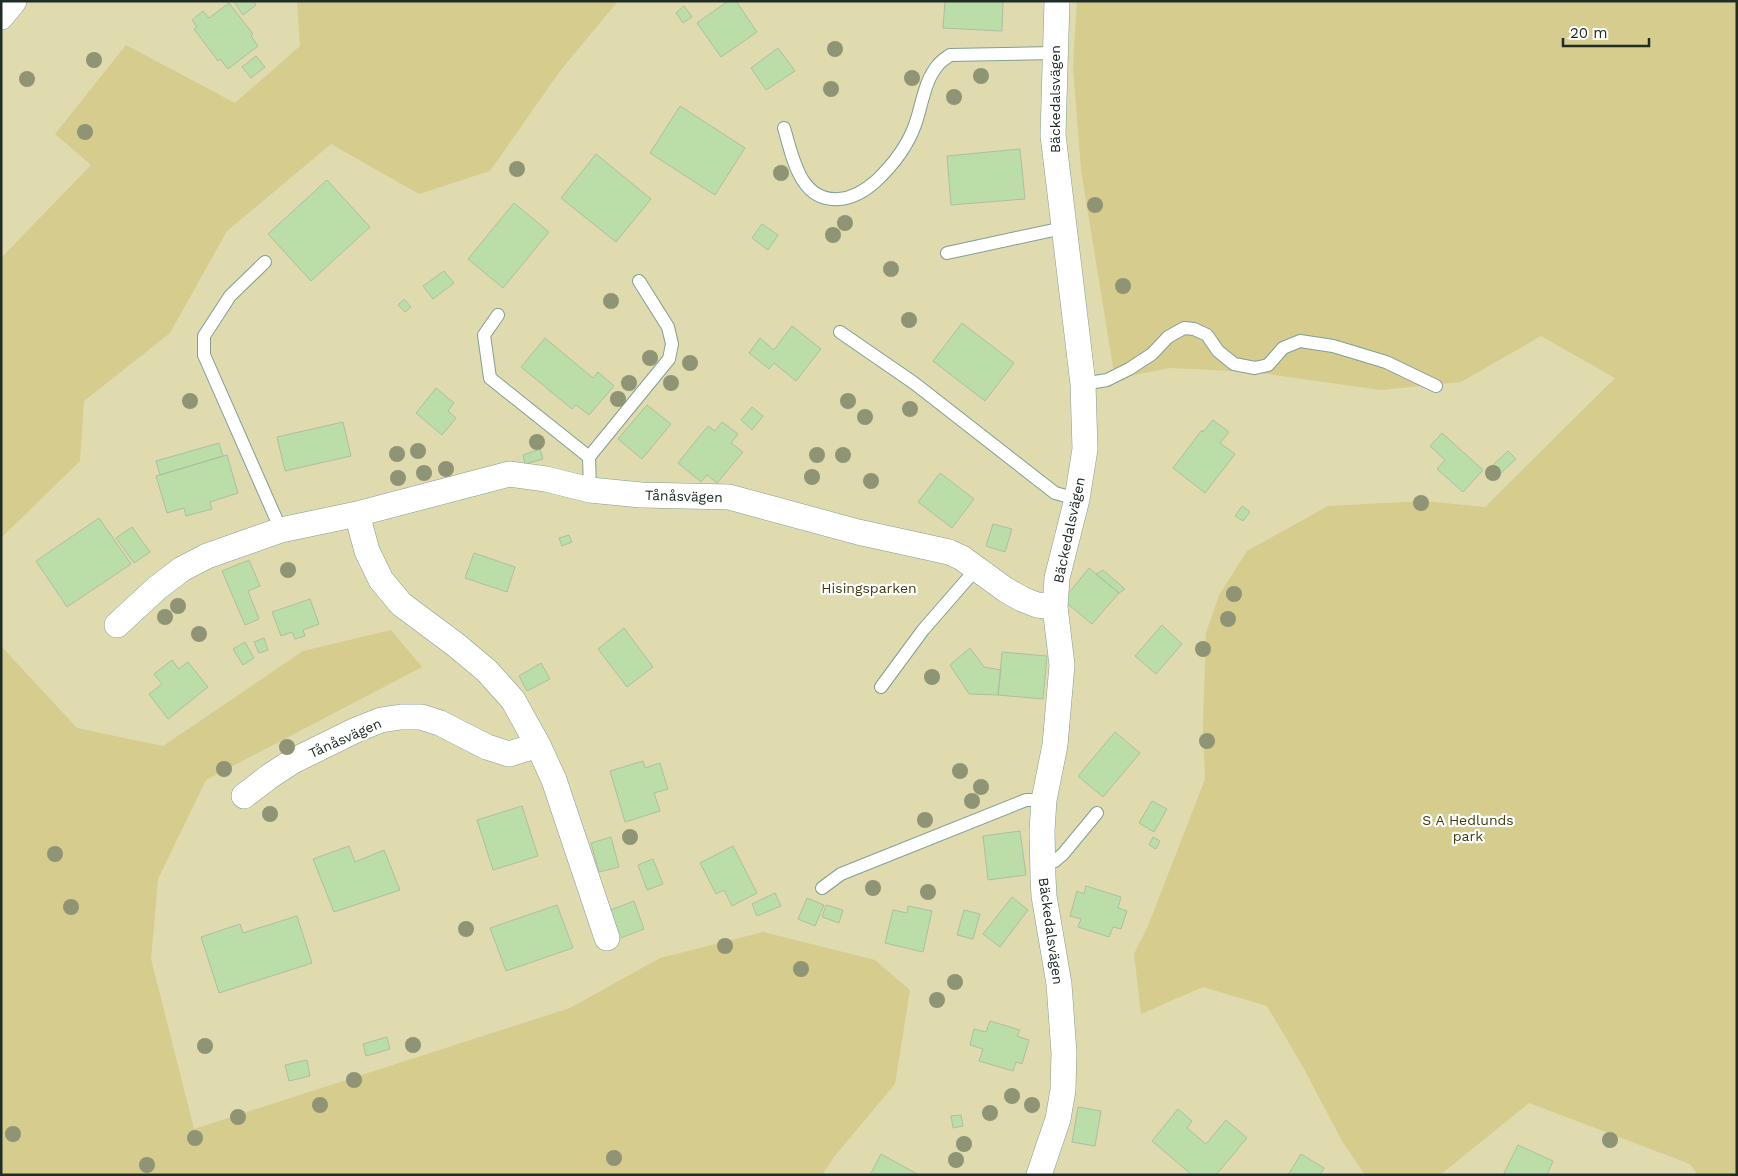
<svg xmlns="http://www.w3.org/2000/svg" width="1738" height="1176" font-family="'Work Sans',sans-serif">
<rect width="100%" height="100%" fill="#eafef5"/>
<!-- green -->
<path fill="#e0daaf" d="M 1,1 L 1737,1 L 1737,1175 L 1,1175 Z"/>
<!-- forest -->
<path fill="#d5cc8e" d="M 297,1 L 618,1 L 560,71 L 490,171 L 419,194 L 331,144 L 227,231 L 170,333 L 84,401 L 80,461 L 1,538 L 1,258 L 91,165 L 55,134 L 126,45 L 235,103 L 300,46 Z
M 1077,1 L 1737,1 L 1737,1175 L 1698,1175 L 1690,1164 L 1529,1103 L 1440,1175 L 1365,1175 L 1342,1141 L 1303,1067 L 1267,1006 L 1203,987 L 1141,1014 L 1134,954 L 1148,926 L 1205,779 L 1203,727 L 1206,633 L 1219,595 L 1247,551 L 1328,506 L 1424,501 L 1485,507 L 1615,378 L 1541,336 L 1461,382 L 1381,390 L 1253,372 L 1170,368 L 1115,379 L 1081,170 L 1073,66 Z
M 391,630 L 422,667 L 206,780 L 158,879 L 151,959 L 194,1129 L 570,1008 L 660,958 L 763,932 L 875,960 L 910,990 L 895,1084 L 834,1157 L 822,1175 L 1,1175 L 1,646 L 77,728 L 163,746 L 303,651 Z"/>
<!-- building -->
<path fill="#bbdda7" stroke="#aebea4" d="M 235,1 L 253,1 L 256,5 L 243,15 L 234,2 Z
M 728,1 L 736,1 L 757,32 L 721,57 L 697,23 Z
M 945,1 L 1003,1 L 1002,31 L 943,28 Z
M 229,3 L 253,34 L 251,36 L 258,46 L 228,69 L 220,59 L 218,61 L 194,29 L 197,27 L 192,20 L 203,11 L 209,18 Z
M 684,6 L 692,17 L 683,23 L 676,13 Z
M 778,48 L 795,71 L 766,90 L 751,68 Z
M 256,56 L 265,67 L 251,78 L 242,67 Z
M 680,106 L 745,148 L 715,195 L 650,153 Z
M 1020,149 L 1025,199 L 951,205 L 947,156 Z
M 596,154 L 651,199 L 616,242 L 561,198 Z
M 327,180 L 370,227 L 311,281 L 268,234 Z
M 514,203 L 549,232 L 503,288 L 468,259 Z
M 762,224 L 778,235 L 768,250 L 752,238 Z
M 444,271 L 454,283 L 433,299 L 423,286 Z
M 404,299 L 411,307 L 405,312 L 398,305 Z
M 962,323 L 1014,363 L 985,401 L 933,361 Z
M 792,326 L 821,349 L 796,381 L 774,363 L 769,369 L 749,353 L 760,338 L 774,350 Z
M 545,338 L 593,378 L 598,372 L 614,386 L 589,415 L 576,405 L 572,409 L 521,367 Z
M 436,388 L 454,403 L 448,411 L 456,418 L 442,435 L 416,413 Z
M 647,405 L 671,424 L 642,459 L 618,439 Z
M 752,407 L 763,416 L 752,430 L 741,420 Z
M 1213,420 L 1229,432 L 1220,443 L 1235,454 L 1205,493 L 1173,468 L 1202,430 L 1203,432 Z
M 343,422 L 351,456 L 285,471 L 277,437 Z
M 722,422 L 738,434 L 731,443 L 743,452 L 717,483 L 707,475 L 701,482 L 678,463 L 708,426 L 715,431 Z
M 1442,433 L 1483,470 L 1463,492 L 1437,469 L 1445,460 L 1430,446 Z
M 219,443 L 223,456 L 160,475 L 156,461 Z
M 540,449 L 543,459 L 525,464 L 523,455 Z
M 1508,451 L 1516,459 L 1501,473 L 1493,465 Z
M 227,455 L 238,493 L 210,502 L 212,509 L 186,516 L 184,508 L 167,513 L 156,476 Z
M 940,473 L 974,499 L 952,528 L 918,502 Z
M 1242,506 L 1250,512 L 1243,521 L 1235,516 Z
M 99,518 L 131,564 L 67,607 L 36,561 Z
M 993,524 L 1012,529 L 1005,552 L 986,546 Z
M 132,527 L 150,552 L 134,563 L 116,538 Z
M 569,535 L 572,542 L 562,546 L 559,538 Z
M 474,553 L 515,567 L 507,592 L 465,578 Z
M 249,560 L 260,586 L 248,591 L 259,619 L 245,625 L 222,571 Z
M 1089,568 L 1119,593 L 1092,624 L 1063,600 Z
M 1103,570 L 1125,589 L 1119,593 L 1096,574 Z
M 310,599 L 319,624 L 303,630 L 305,636 L 295,639 L 292,632 L 281,636 L 272,612 Z
M 1162,625 L 1182,644 L 1156,674 L 1135,656 Z
M 624,628 L 653,667 L 627,687 L 598,649 Z
M 264,638 L 268,650 L 259,653 L 254,642 Z
M 245,642 L 254,658 L 243,665 L 233,649 Z
M 970,648 L 984,667 L 1001,670 L 998,695 L 969,694 L 950,665 Z
M 1002,652 L 1047,656 L 1043,699 L 998,695 Z
M 172,660 L 179,669 L 188,662 L 208,687 L 168,719 L 149,694 L 162,684 L 154,674 Z
M 541,663 L 550,679 L 527,691 L 519,676 Z
M 1115,732 L 1140,753 L 1103,797 L 1078,776 Z
M 643,761 L 645,768 L 660,763 L 668,789 L 654,793 L 660,811 L 625,822 L 610,771 Z
M 1152,801 L 1167,809 L 1154,832 L 1139,823 Z
M 522,806 L 538,856 L 493,870 L 477,820 Z
M 1020,831 L 1026,875 L 988,880 L 983,836 Z
M 611,837 L 619,867 L 599,872 L 591,843 Z
M 1153,837 L 1160,841 L 1156,849 L 1149,845 Z
M 349,846 L 355,862 L 384,850 L 400,890 L 334,912 L 313,859 Z
M 733,846 L 757,893 L 732,906 L 724,890 L 716,894 L 700,863 Z
M 653,859 L 663,884 L 647,890 L 638,865 Z
M 1086,886 L 1121,897 L 1118,908 L 1127,911 L 1121,929 L 1113,927 L 1109,937 L 1078,927 L 1081,919 L 1070,916 L 1077,891 L 1084,894 Z
M 775,893 L 781,906 L 757,916 L 752,904 Z
M 1012,897 L 1028,910 L 1000,947 L 983,934 Z
M 807,898 L 824,905 L 815,926 L 798,919 Z
M 634,901 L 644,929 L 618,939 L 608,911 Z
M 557,905 L 573,948 L 506,971 L 490,928 Z
M 826,905 L 843,910 L 839,923 L 822,917 Z
M 908,906 L 932,911 L 923,952 L 885,943 L 893,910 L 907,913 Z
M 964,910 L 980,914 L 973,939 L 957,935 Z
M 297,916 L 312,963 L 219,993 L 201,937 L 240,924 L 243,933 Z
M 990,1021 L 1020,1030 L 1017,1036 L 1029,1040 L 1022,1064 L 1016,1062 L 1013,1071 L 979,1061 L 983,1049 L 970,1045 L 974,1029 L 986,1032 Z
M 387,1037 L 390,1049 L 366,1056 L 363,1044 Z
M 307,1060 L 310,1076 L 289,1081 L 285,1065 Z
M 1078,1107 L 1101,1111 L 1095,1146 L 1072,1142 Z
M 1178,1109 L 1192,1121 L 1187,1128 L 1206,1144 L 1226,1120 L 1247,1138 L 1216,1175 L 1192,1175 L 1152,1141 Z
M 961,1115 L 963,1126 L 953,1128 L 951,1116 Z
M 1518,1145 L 1553,1161 L 1547,1175 L 1503,1175 Z
M 881,1154 L 919,1175 L 870,1175 Z
M 1301,1154 L 1324,1168 L 1320,1175 L 1288,1175 Z"/>
<g fill="none" stroke-linecap="round" stroke-linejoin="round">
<defs>
<path id="lane" d="M 784,128 C 793,158 800,202 839,199 C 854,198 866,190 876,181 C 893,165 907,147 915,125 C 922,106 924,81 938,65 C 941,61 946,58 950,55 L 1054,53
M 947,253 L 1063,228
M 265,262 L 230,296 L 204,336 L 204,355 L 281,530
M 498,315 L 484,335 L 490,378 L 589,457
M 840,332 L 914,383 L 1055,493 L 1077,499
M 1083,384 L 1107,380 L 1129,369 L 1152,354 L 1168,337 L 1184,328 L 1194,329 L 1207,335 L 1218,351 L 1234,364 L 1255,368 L 1268,365 L 1283,348 L 1300,341 L 1333,346 L 1386,362 L 1436,386
M 590,490 L 589,457 L 669,359 L 672,344 L 668,327 L 639,281
M 881,687 L 923,630 L 977,568
M 1042,862 L 1055,861 L 1063,854 L 1097,813
M 822,888 L 841,874 L 1026,800 L 1044,800"/>
<path id="street" d="M 1,17 L 14,1
M 357,514 L 367,551 L 381,580 L 401,604 L 456,645 L 487,671 L 513,700 L 538,745 L 554,780 L 607,938
M 117,625 L 157,588 L 182,569 L 207,556 L 281,530 L 357,514 L 509,474 L 546,479 L 590,490 L 641,495 L 729,497 L 858,532 L 949,552 L 962,558 L 1006,590 L 1022,599 L 1037,605 L 1055,607
M 244,796 L 270,776 L 293,761 L 356,730 L 381,720 L 401,717 L 421,717 L 440,723 L 487,747 L 509,754 L 538,745
M 1039,1175 L 1058,1119 L 1063,1090 L 1064,1053 L 1059,984 L 1044,896 L 1043,877 L 1042,831 L 1044,800 L 1055,745 L 1062,665 L 1055,607 L 1057,578 L 1077,499 L 1085,449 L 1083,384 L 1053,135 L 1057,1"/>
</defs>
<!-- lane casing -->
<use href="#lane" stroke="#81a092" stroke-width="14"/>
<!-- street casing -->
<use href="#street" stroke="#81a092" stroke-width="26"/>
<!-- lane -->
<use href="#lane" stroke="#fff" stroke-width="12"/>
<!-- street -->
<use href="#street" stroke="#fff" stroke-width="25"/>
</g>
<!-- trees -->
<g fill="#8e9474">
<circle cx="835" cy="49" r="8"/>
<circle cx="94" cy="60" r="8"/>
<circle cx="981" cy="76" r="8"/>
<circle cx="912" cy="78" r="8"/>
<circle cx="27" cy="79" r="8"/>
<circle cx="831" cy="89" r="8"/>
<circle cx="954" cy="97" r="8"/>
<circle cx="85" cy="132" r="8"/>
<circle cx="517" cy="169" r="8"/>
<circle cx="781" cy="173" r="8"/>
<circle cx="1095" cy="205" r="8"/>
<circle cx="845" cy="223" r="8"/>
<circle cx="833" cy="235" r="8"/>
<circle cx="891" cy="269" r="8"/>
<circle cx="1123" cy="286" r="8"/>
<circle cx="611" cy="301" r="8"/>
<circle cx="909" cy="320" r="8"/>
<circle cx="650" cy="358" r="8"/>
<circle cx="690" cy="363" r="8"/>
<circle cx="629" cy="383" r="8"/>
<circle cx="671" cy="383" r="8"/>
<circle cx="618" cy="399" r="8"/>
<circle cx="190" cy="401" r="8"/>
<circle cx="848" cy="401" r="8"/>
<circle cx="910" cy="409" r="8"/>
<circle cx="865" cy="417" r="8"/>
<circle cx="537" cy="442" r="8"/>
<circle cx="418" cy="451" r="8"/>
<circle cx="397" cy="454" r="8"/>
<circle cx="817" cy="455" r="8"/>
<circle cx="843" cy="455" r="8"/>
<circle cx="446" cy="469" r="8"/>
<circle cx="424" cy="473" r="8"/>
<circle cx="1493" cy="473" r="8"/>
<circle cx="812" cy="477" r="8"/>
<circle cx="398" cy="478" r="8"/>
<circle cx="871" cy="481" r="8"/>
<circle cx="1421" cy="503" r="8"/>
<circle cx="288" cy="570" r="8"/>
<circle cx="1234" cy="594" r="8"/>
<circle cx="178" cy="606" r="8"/>
<circle cx="165" cy="617" r="8"/>
<circle cx="1228" cy="619" r="8"/>
<circle cx="199" cy="634" r="8"/>
<circle cx="1203" cy="649" r="8"/>
<circle cx="932" cy="677" r="8"/>
<circle cx="1207" cy="741" r="8"/>
<circle cx="287" cy="747" r="8"/>
<circle cx="224" cy="769" r="8"/>
<circle cx="960" cy="771" r="8"/>
<circle cx="981" cy="787" r="8"/>
<circle cx="972" cy="801" r="8"/>
<circle cx="270" cy="814" r="8"/>
<circle cx="925" cy="820" r="8"/>
<circle cx="630" cy="837" r="8"/>
<circle cx="55" cy="854" r="8"/>
<circle cx="873" cy="888" r="8"/>
<circle cx="928" cy="892" r="8"/>
<circle cx="71" cy="907" r="8"/>
<circle cx="466" cy="929" r="8"/>
<circle cx="725" cy="946" r="8"/>
<circle cx="801" cy="969" r="8"/>
<circle cx="955" cy="982" r="8"/>
<circle cx="937" cy="1000" r="8"/>
<circle cx="413" cy="1045" r="8"/>
<circle cx="205" cy="1046" r="8"/>
<circle cx="354" cy="1080" r="8"/>
<circle cx="1012" cy="1096" r="8"/>
<circle cx="320" cy="1105" r="8"/>
<circle cx="1032" cy="1105" r="8"/>
<circle cx="990" cy="1113" r="8"/>
<circle cx="238" cy="1117" r="8"/>
<circle cx="13" cy="1134" r="8"/>
<circle cx="195" cy="1138" r="8"/>
<circle cx="1610" cy="1140" r="8"/>
<circle cx="964" cy="1144" r="8"/>
<circle cx="614" cy="1158" r="8"/>
<circle cx="956" cy="1160" r="8"/>
<circle cx="147" cy="1165" r="8"/>
</g>
<g text-anchor="middle" stroke-width="4.5" stroke-linejoin="round" paint-order="stroke">
<!-- street labels -->
<g font-size="14" fill="#202d27" stroke="#fff">
<text transform="translate(1055 99) rotate(-90)" y="5">Bäckedalsvägen</text>
<text transform="translate(684 496) rotate(2)" y="5">Tånåsvägen</text>
<text transform="translate(1069 530) rotate(-78)" y="5">Bäckedalsvägen</text>
<text transform="translate(345 738) rotate(-24)" y="5">Tånåsvägen</text>
<text transform="translate(1051 931) rotate(82)" y="5">Bäckedalsvägen</text>
</g>
<!-- park labels -->
<g font-size="14" fill="#433d0b" stroke="#fff">
<text x="869" y="593">Hisingsparken</text>
<text x="1468" y="825">S A Hedlunds<tspan x="1468" dy="16">park</tspan></text>
</g>
</g>
<!-- border -->
<rect width="1738" height="1176" fill="none" stroke="#202d27" stroke-width="5"/>
<!-- scale -->
<path d="M1563 38v8h86v-8" fill="none" stroke="#202d27" stroke-width="2.5"/>
<text x="1570" y="38" font-size="15" fill="#202d27" stroke="#ffffff" stroke-width="4" paint-order="stroke">20 m</text>
</svg>
